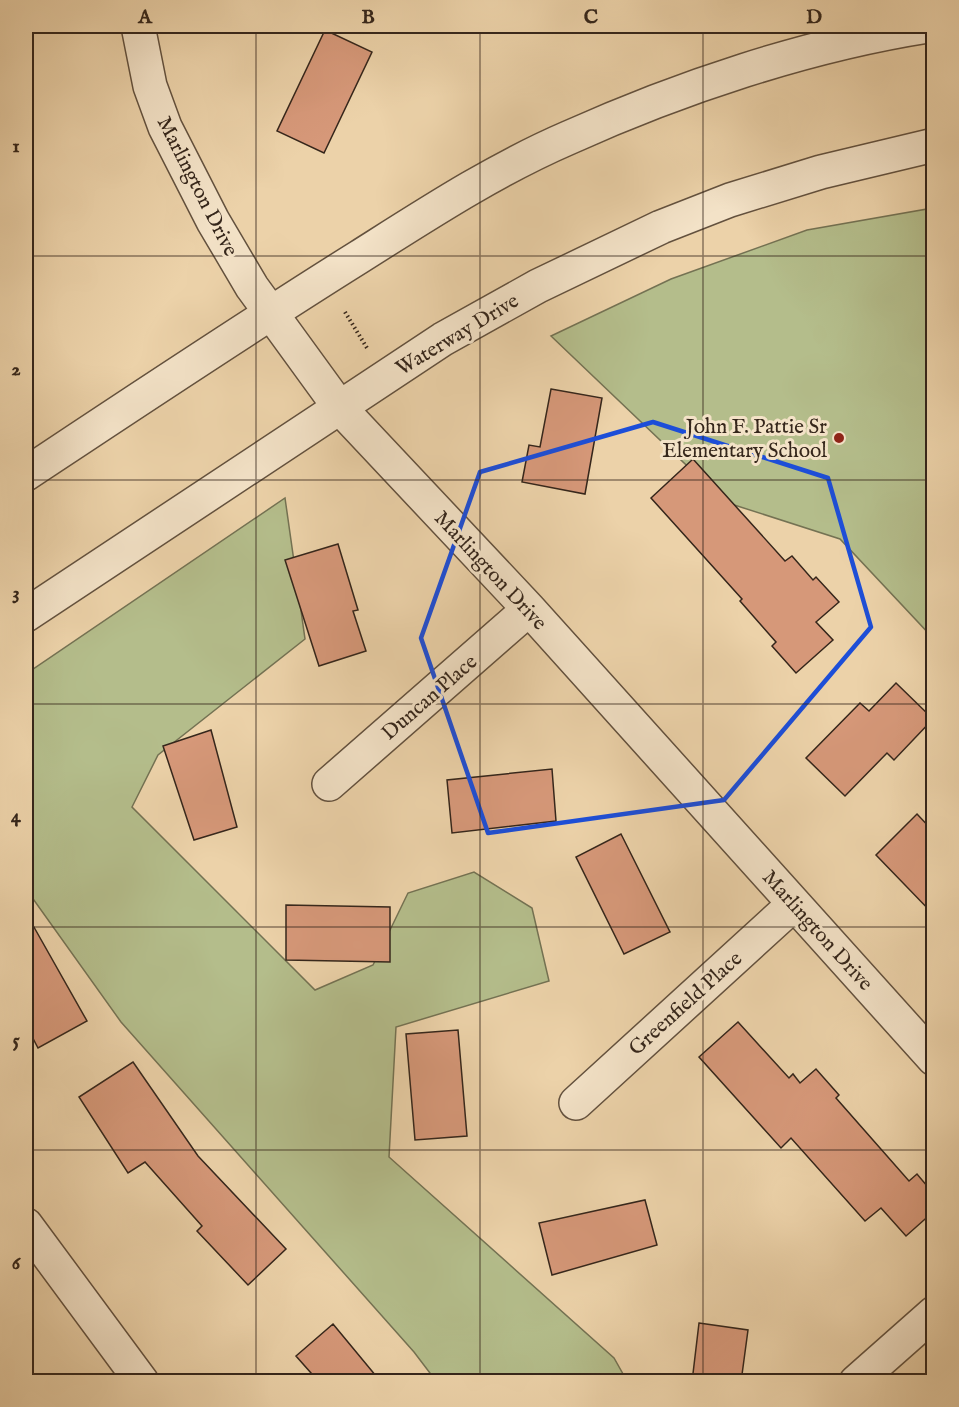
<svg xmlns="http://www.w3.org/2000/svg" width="959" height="1407" font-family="'IM FELL English',serif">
<rect width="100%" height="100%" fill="#ecd2a9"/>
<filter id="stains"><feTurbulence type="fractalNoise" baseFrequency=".00333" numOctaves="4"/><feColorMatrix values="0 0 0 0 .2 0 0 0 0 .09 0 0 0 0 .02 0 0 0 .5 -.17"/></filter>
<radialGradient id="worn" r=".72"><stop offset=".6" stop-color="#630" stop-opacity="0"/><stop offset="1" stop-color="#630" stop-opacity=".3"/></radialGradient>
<!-- green -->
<path fill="#b4bd8b" stroke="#747253" stroke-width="1.5" d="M 933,208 L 933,638 L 840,539 L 725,502 L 551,336 L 671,279 L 807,230 Z
M 285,498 L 305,639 L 158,755 L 132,807 L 315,990 L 373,965 L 408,893 L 474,872 L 532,908 L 549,981 L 396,1027 L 389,1157 L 614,1358 L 627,1381 L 436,1381 L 414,1352 L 121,1022 L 26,889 L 26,674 Z"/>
<!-- building -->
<path fill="#d69879" stroke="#35261b" stroke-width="1.5" d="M 325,30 L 372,52 L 324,153 L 277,131 Z
M 551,389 L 602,398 L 585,494 L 522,482 L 529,445 L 540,447 Z
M 693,459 L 785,561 L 792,556 L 813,580 L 816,577 L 839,602 L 816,622 L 833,640 L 796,673 L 772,646 L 776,642 L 740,601 L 742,599 L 651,498 Z
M 338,544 L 358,610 L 353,611 L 366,651 L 319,666 L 285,560 Z
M 896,683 L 933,719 L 894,760 L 887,753 L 845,796 L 806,758 L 860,703 L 869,711 Z
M 211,730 L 237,827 L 194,840 L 163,746 Z
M 552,769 L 556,821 L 452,833 L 447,780 Z
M 917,814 L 933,831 L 933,914 L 876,855 Z
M 621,834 L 670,932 L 624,954 L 576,857 Z
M 286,905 L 390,907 L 390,962 L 286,960 Z
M 26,913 L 87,1021 L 38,1048 L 26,1025 Z
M 738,1022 L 789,1078 L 793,1074 L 800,1083 L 816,1069 L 839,1095 L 836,1098 L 909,1181 L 917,1174 L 933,1193 L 933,1212 L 906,1236 L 881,1208 L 865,1221 L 791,1138 L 781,1148 L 699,1057 Z
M 458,1030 L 467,1136 L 415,1140 L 406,1034 Z
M 133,1062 L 198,1156 L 286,1249 L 248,1285 L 197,1231 L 202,1226 L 145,1162 L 128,1173 L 79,1097 Z
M 645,1200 L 657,1245 L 552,1275 L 539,1223 Z
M 699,1323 L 748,1330 L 741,1382 L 692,1382 Z
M 333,1324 L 381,1382 L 319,1382 L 296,1356 Z"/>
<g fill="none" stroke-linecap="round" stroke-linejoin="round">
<defs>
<path id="minor" d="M 138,26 L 150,86 L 165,127 L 213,221 L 252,287 L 340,408 L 529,609 L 934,1059
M 329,784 L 529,609
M 576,1103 L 794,904
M 26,1225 L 142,1382
M 856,1382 L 934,1313"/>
<path id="tertiary" d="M 26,474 C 136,401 247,327 359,257 C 427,214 494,170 568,138 C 679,88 807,45 928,26
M 26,615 L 443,339 L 538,286 L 661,227 L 730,200 L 821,172 L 934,145"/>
</defs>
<!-- minor casing -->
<use href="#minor" stroke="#63513e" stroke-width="36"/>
<!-- tertiary casing -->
<use href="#tertiary" stroke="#63513e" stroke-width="36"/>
<!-- path -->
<path stroke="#35261b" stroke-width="4" stroke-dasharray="1.5 3" stroke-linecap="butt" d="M 345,312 L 367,348"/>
<!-- minor -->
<use href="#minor" stroke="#f3e2c7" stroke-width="33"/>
<!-- tertiary -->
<use href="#tertiary" stroke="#f3e2c7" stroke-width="33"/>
</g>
<!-- marked area -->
<path fill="none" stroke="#1d4ed8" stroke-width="4.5" stroke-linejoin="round" d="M 653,422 L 828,478 L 871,627 L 724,800 L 488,833 L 421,638 L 480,472 Z"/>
<!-- grid -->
<path fill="none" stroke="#35261b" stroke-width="1.5" stroke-opacity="0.55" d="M 256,26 L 256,1382M 480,26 L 480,1382M 703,26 L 703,1382M 26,256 L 934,256M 26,480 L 934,480M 26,704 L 934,704M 26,927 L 934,927M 26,1150 L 934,1150"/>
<!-- markers -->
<circle fill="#8f2418" stroke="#f3e2c7" stroke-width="2" cx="839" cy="438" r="6"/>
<g text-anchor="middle" stroke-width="6" stroke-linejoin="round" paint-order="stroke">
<!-- street labels -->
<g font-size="21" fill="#35261b" stroke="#f3e2c7">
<text transform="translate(198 186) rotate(63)" y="7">Marlington Drive</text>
<text transform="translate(457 334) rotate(-31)" y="7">Waterway Drive</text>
<text transform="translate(491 570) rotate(47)" y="7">Marlington Drive</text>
<text transform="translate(429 697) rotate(-41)" y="7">Duncan Place</text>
<text transform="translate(818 930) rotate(48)" y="7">Marlington Drive</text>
<text transform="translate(685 1003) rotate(-42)" y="7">Greenfield Place</text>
</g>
<!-- poi labels -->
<g font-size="21" fill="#35261b" stroke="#f3e2c7" text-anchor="end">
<text x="827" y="433">John F. Pattie Sr<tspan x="827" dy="24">Elementary School</tspan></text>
</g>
</g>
<!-- margin -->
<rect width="959" height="1407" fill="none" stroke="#ecd2a9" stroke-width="66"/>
<rect x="33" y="33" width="893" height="1341" fill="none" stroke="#35261b" stroke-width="2"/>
<g font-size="20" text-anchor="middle" font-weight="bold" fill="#35261b">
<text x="145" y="23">A</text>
<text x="368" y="23">B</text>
<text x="591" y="23">C</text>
<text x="814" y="23">D</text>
<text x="16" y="152">1</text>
<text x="16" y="375">2</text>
<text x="16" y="599">3</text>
<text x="16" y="822">4</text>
<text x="16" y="1046">5</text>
<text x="16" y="1269">6</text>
</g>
<rect width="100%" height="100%" filter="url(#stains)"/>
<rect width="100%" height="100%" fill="url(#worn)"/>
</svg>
